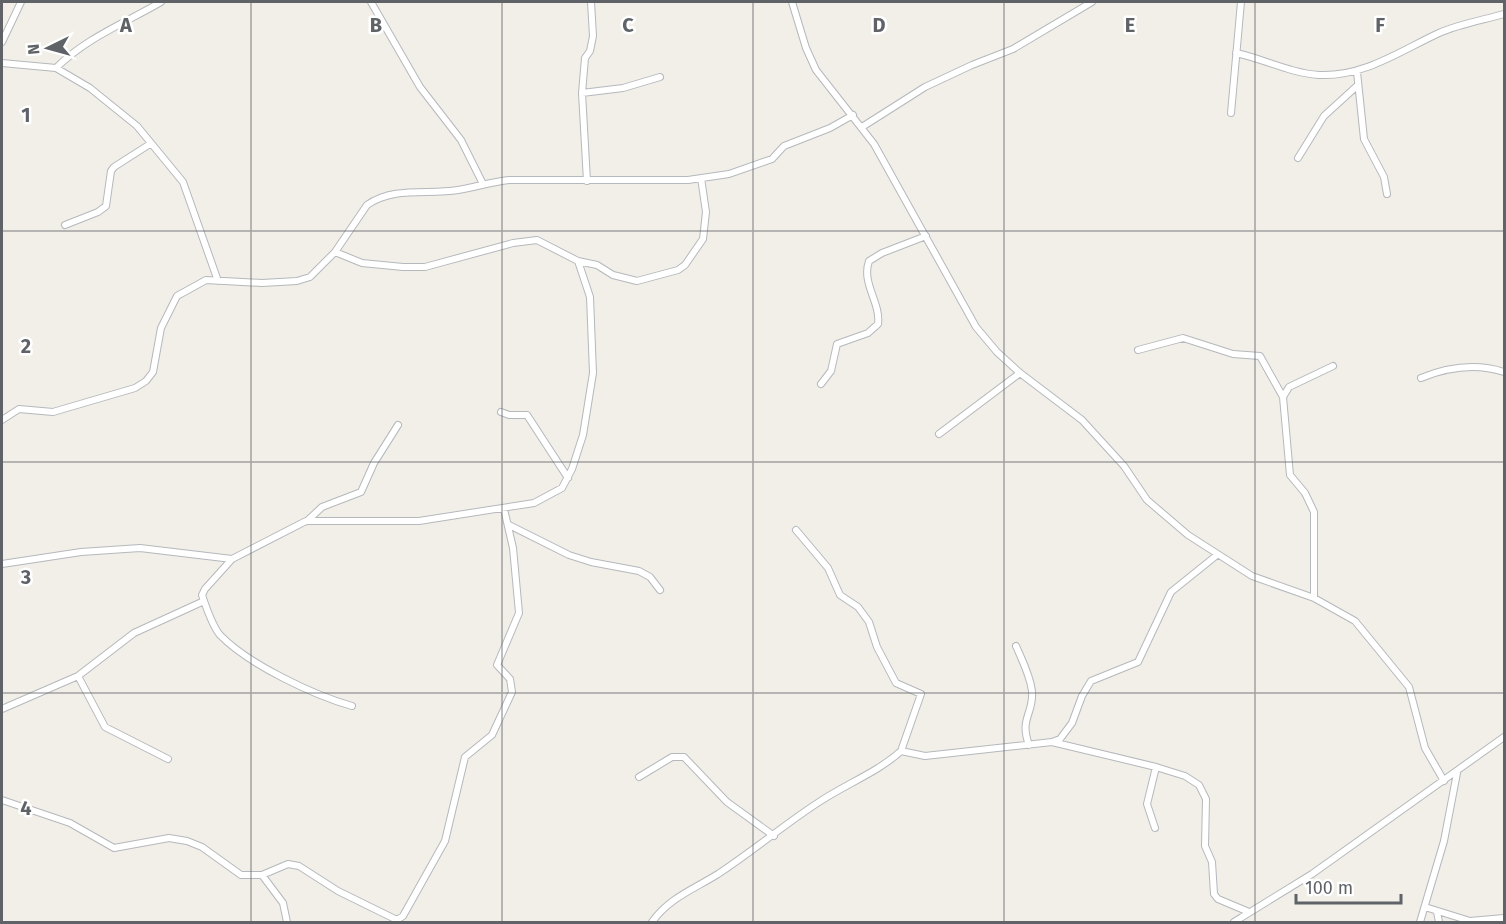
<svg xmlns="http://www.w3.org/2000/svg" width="1506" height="924" font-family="'Fira Sans',sans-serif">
<rect width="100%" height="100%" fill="#f1efe8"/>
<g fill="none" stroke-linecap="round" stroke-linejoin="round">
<defs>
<path id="street" d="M 371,2 L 420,87 L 461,140 L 482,182
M 792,2 L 806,48 L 816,70 L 874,144 L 976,327 L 997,352 L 1020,373 L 1082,420 L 1124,466 L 1147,500 L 1188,535 L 1252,576 L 1314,598 L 1355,621 L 1409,687 L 1425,748 L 1444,781
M 2,42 L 21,2
M 1236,53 C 1264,59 1290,73 1319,75 C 1364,77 1400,51 1439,33 C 1459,24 1483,20 1504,14
M 2,63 L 56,68 L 90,88 L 137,126 L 183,182 L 218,281
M 56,68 C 86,38 125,23 161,2
M 1357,72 L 1364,139 L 1384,177 L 1387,194
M 582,93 L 623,88 L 660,77
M 1231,113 L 1241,2
M 862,127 L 925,87 L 972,65 L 1013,49 L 1092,2
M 1298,158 L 1324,116 L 1358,85
M 587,181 L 582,93 L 585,58 L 590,51 L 593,36 L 591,2
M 65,225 L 98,212 L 106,206 L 111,171 L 114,167 L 150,144
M 335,252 L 362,263 L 403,267 L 425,267 L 513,243 L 537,240 L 578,261 L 597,265 L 613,275 L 637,281 L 678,270 L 685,265 L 703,239 L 706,212 L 701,178
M 1138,350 L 1183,338 L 1233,354 L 1260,356 L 1283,397
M 1421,378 C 1448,367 1476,363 1504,372
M 821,384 L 831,371 L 837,344 L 868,333 L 878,324 C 881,303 861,283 869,261 L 882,253 L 926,236
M 501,412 L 509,415 L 527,415 L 568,478
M 2,420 L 19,409 L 53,412 L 135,388 L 146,381 L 153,372 L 161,328 L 177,296 L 206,280 L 262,283 L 297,281 L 310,277 L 335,252 L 367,205 C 394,186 428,195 458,190 C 476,187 491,182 509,180 L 688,180 L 729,174 L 772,159 L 784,146 L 830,128 L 853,115
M 939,434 L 1020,373
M 307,521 L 322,507 L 361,492 L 374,463 L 398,425
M 509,525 L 569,555 L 591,562 L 639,571 L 650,577 L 660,590
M 796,530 L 828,568 L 840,595 L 858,607 L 869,622 L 877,647 L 896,683 L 921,694 L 901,751
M 2,564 L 81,552 L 140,548 L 232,559
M 1314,598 L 1314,512 L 1305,493 L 1290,475 L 1283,397 L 1289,387 L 1333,366
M 204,601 C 208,612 213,627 220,635 C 248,664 313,695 352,706
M 1016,646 C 1022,660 1030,675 1032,691 C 1034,714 1019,718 1029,745
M 78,676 L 105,727 L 168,759
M 2,709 L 78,676 L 134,633 L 204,601 L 202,595 L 205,589 L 232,559 L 306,521 L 419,521 L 534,503 L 562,488 L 572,469 L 583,435 L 593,373 L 590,297 L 578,261
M 1052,742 L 1156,767 L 1185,776 L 1199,785 L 1206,799 L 1205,846 L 1212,862 L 1214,894 L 1218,899 L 1249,912
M 639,777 L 672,757 L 684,757 L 727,802 L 774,836
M 2,800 L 70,823 L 114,848 L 169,838 L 187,841 L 202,847 L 241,875 L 262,875 L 288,864 L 299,866 L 338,891 L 397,920 L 403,916 L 445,841 L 465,757 L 492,735 L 512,692 L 510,679 L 497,665 L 519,613 L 513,548 L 504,509
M 1155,828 L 1147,804 L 1156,767
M 262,875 L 283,903 L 287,922
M 1425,907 L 1470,921 L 1504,918
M 1437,912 L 1439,922
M 652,922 C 669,898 694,889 718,874 C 753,851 785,824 819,802 C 846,784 878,772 901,751 L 925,756 L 1052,742 L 1060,739 L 1072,723 L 1082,696 L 1091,681 L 1138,662 L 1171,592 L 1217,555
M 1234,922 L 1312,874 L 1504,737
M 1420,922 L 1444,841 L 1457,773"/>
</defs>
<!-- street casing -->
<use href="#street" stroke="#b5b8bc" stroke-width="8"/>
<!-- street -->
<use href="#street" stroke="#fff" stroke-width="6"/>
</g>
<!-- grid -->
<path fill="none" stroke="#5f6368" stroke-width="1.5" stroke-opacity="0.55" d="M 251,2 L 251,922M 502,2 L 502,922M 753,2 L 753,922M 1004,2 L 1004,922M 1255,2 L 1255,922M 2,231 L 1504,231M 2,462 L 1504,462M 2,693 L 1504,693"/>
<g font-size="20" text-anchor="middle" font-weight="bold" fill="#5f6368" stroke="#fff" stroke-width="5" stroke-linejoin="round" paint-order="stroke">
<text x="126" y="32">A</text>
<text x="376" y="32">B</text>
<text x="628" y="32">C</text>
<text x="879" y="32">D</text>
<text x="1130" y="32">E</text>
<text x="1380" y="32">F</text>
<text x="26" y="122">1</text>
<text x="26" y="353">2</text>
<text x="26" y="584">3</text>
<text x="26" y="815">4</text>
</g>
<!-- border -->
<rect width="1506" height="924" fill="none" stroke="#5f6368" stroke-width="6"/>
<!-- north arrow -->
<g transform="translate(48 48) rotate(265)" stroke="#ffffff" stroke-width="4.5" paint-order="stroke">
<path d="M0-4.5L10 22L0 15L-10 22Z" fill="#5f6368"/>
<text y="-9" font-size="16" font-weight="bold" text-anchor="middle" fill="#5f6368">N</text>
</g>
<!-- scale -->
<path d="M1296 894v9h105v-9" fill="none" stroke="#5f6368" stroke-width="3"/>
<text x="1305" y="894" font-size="18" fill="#5f6368" stroke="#ffffff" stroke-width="4.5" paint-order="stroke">100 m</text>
</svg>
